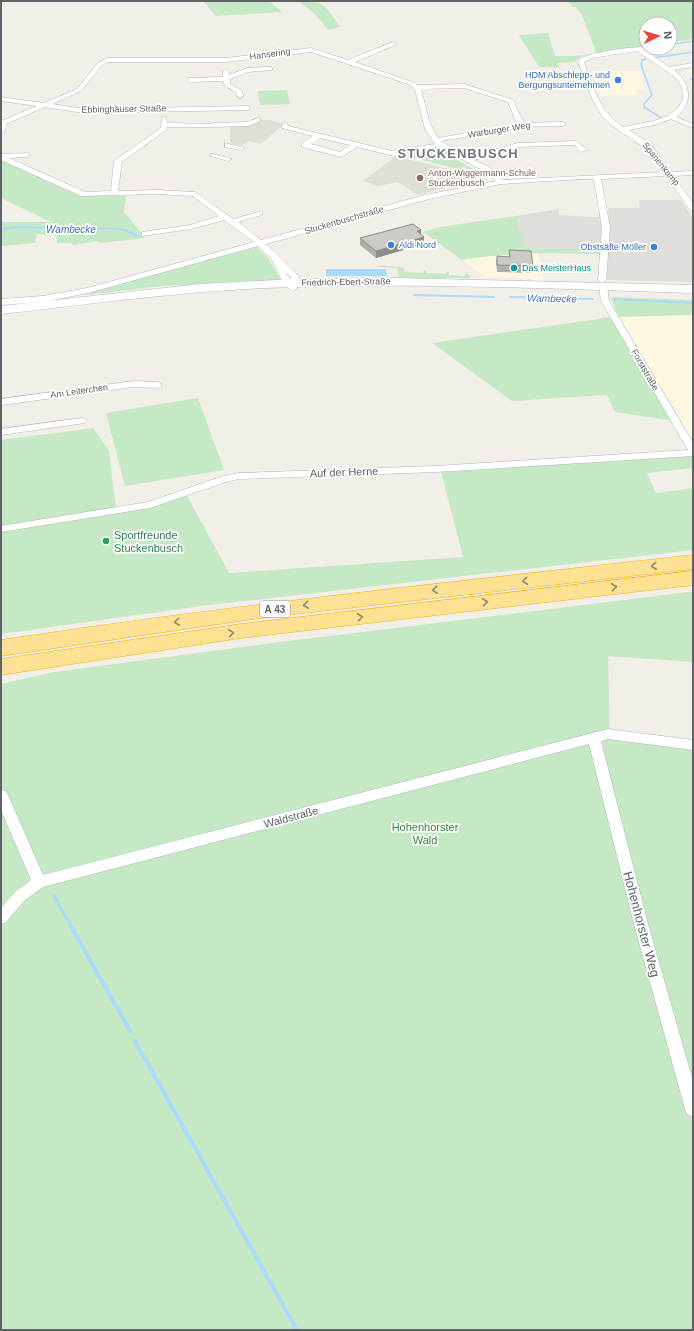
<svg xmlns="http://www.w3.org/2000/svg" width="694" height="1331" font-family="Helvetica,sans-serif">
<rect width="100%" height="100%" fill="#f1efe8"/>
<!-- commercial -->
<path fill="#fef7e0" d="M 591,71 L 642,71 L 644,89 L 636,89 L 637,95 L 601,96 Z
M 538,253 L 544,282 L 532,282 L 531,278 L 486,277 L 462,260 L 490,255 Z
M 693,315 L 693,441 L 619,316 Z"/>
<!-- industrial -->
<path fill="#e0deda" d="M 639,200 L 681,200 L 693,219 L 693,282 L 607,280 L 607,250 L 526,248 L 516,216 L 559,209 L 559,215 L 609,218 L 608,208 L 640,208 Z"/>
<!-- education -->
<path fill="#e1ded6" d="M 259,120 L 270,120 L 284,124 L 261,144 L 248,141 L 242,146 L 230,143 L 230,125 Z
M 396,156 L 472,175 L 472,180 L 418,195 L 398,182 L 378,186 L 363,181 Z"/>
<!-- green -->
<path fill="#c5e8c5" d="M 203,1 L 269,1 L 282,12 L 216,16 Z
M 299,1 C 326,1 325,6 340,27 L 328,30 L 315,14 Z
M 567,1 L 693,1 L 693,39 L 670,43 L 670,24 L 646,24 L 646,47 L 597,54 L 582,15 L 576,7 L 573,7 Z
M 548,33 L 555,56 L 573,56 L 591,54 L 581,57 L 575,62 L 557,63 L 559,67 L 539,67 L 519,35 Z
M 287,90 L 290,104 L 261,105 L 260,102 L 259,101 L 258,91 Z
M 436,147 L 443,152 L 437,147 L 448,153 L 446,154 L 477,171 L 478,174 L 398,154 L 404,152 L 406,154 L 416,152 L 415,150 L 417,150 L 419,152 L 429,150 L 428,148 Z
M 1,159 L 77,194 L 84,196 L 126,196 L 124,212 L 145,238 L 100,243 L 98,241 L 73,245 L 72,243 L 57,243 L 57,235 L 37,234 L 35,243 L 1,246 L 1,222 L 51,222 L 1,198 Z
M 516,216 L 526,248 L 602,250 L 600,254 C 554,253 508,252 462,260 L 423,232 L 440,227 Z
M 257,247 L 269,259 L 281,280 L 163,286 L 85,295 L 86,292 Z
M 382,265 L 404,268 L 404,272 L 423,273 L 424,270 L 426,270 L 426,273 L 446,274 L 446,272 L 449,272 L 449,275 L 465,276 L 466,273 L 471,276 L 469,278 L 400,278 L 397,268 L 376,267 Z
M 611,297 L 693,300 L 693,315 L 619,317 L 681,422 L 615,412 L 607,395 L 512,401 L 432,343 L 618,316 Z
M 198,398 L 224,470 L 125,486 L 106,413 Z
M 93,428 L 109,451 L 116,510 L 149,503 L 185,492 L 229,573 L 463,557 L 440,468 L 693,451 L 693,468 L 647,473 L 656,493 L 693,488 L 693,550 L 209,605 L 1,634 L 1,440 Z
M 689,592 L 693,592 L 693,662 L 608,656 L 610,740 L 693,749 L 693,1330 L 1,1330 L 1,684 L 54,672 L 281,642 Z"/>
<!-- water -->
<path fill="#aadaff" d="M 326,269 L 386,269 L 387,276 L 326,276 Z"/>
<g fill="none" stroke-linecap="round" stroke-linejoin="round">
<!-- stream-far3 -->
<path stroke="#aadaff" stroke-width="1.5" d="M 670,45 L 693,41
M 643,49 L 652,48
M 653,58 L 693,52
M 646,59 L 642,60 L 641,65 L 652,95 L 644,104 L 644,107 L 661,118
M 578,62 L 579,66
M 581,70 L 582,74
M 584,79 L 589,91
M 690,79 L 693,79"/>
<!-- stream-far2 -->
<path stroke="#aadaff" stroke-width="2" d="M 1,229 L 17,227 L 122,229 L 139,236
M 414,295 L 494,297
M 510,297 L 593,299
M 614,299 L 693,303"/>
<!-- stream-far1 -->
<path stroke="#aadaff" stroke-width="3" d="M 54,896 L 74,931"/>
<!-- stream -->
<path stroke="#aadaff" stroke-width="4" d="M 73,930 L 130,1031
M 135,1041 L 297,1330"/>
<defs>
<path id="pedestrian" d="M 258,118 L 260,119 L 260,121 L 248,126 L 213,127 L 210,125 L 213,123 L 247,122 Z"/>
<path id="minor" d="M 393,42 L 395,43 L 395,45 L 355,62 L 415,83 L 417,85 L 464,84 L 513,100 L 524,123 L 563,122 L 566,124 L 563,126 L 521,127 L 441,141 L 468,157 L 518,143 L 576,141 L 588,150 L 581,152 L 574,145 L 518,147 L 474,160 L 489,167 L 503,180 L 663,172 L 645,148 L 611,125 L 602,116 L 593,101 L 578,62 C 585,51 628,48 641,47 L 669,67 L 693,63 L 693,67 L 674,70 C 691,83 694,103 676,117 L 693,124 L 693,128 L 671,119 L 654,125 L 629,130 L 651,144 L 670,172 L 693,171 L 693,175 L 673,176 L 693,203 L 693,210 L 690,210 L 666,176 L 601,179 L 610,228 L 606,280 L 602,283 L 598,280 L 602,228 L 594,179 L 581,179 L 501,184 L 429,199 L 266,244 L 299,276 L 297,288 L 293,291 L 284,285 L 271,258 L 258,246 L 88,293 L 43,302 L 1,305 L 1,299 L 43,296 L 87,288 L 254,242 L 224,220 L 191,229 L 142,236 L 142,232 L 190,225 L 219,216 L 193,196 L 157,194 L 81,196 L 1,160 L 1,154 L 29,153 L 29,157 L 26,157 L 9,158 L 85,192 L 111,191 L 114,161 L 161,128 L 162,117 L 166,117 L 167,123 L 215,124 L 216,125 L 213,127 L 167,127 L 166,130 L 122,162 L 118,191 L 157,190 L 195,192 L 233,219 L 262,211 L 262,215 L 238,222 L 261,240 L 425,195 L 496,181 L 484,171 L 439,147 L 398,154 L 394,156 L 357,147 L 341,157 L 302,147 L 302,143 L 313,136 L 282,128 L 283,123 L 287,123 L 288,126 L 392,151 L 435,144 L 425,129 L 415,90 L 411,85 L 311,52 L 226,62 L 108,62 L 102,65 L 81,91 L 52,104 L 84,109 L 248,106 L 251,108 L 248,110 L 84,113 L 45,107 L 6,124 L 5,132 L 1,134 L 1,121 L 37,106 L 1,101 L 1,97 L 44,103 L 77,89 L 98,63 L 107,58 L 226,58 L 311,48 L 348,60 ZM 637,51 L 676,78 L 682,87 L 683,99 L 678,108 L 668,116 L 653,121 L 623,127 C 600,112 593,87 584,62 L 592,58 ZM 464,88 L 508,102 L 517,124 L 438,138 L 430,124 L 421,89 ZM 320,138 L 350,145 L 340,152 L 311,144 ZM 286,272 L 291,277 L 291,282 Z
M 270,67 L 272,68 L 272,70 L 248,72 L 230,79 L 230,84 L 242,91 L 243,96 L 240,98 L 237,96 L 236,92 L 225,86 L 223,81 L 189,82 L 186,80 L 189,78 L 223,77 L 223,71 L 226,69 L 229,71 L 229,75 L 247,68 Z
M 225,143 L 245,148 L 241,150 L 225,147 Z
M 212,154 L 232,159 L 228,161 L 211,156 Z
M 603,284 L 607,287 L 609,301 L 693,443 L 693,456 L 436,472 L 239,479 L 229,481 L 150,508 L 1,532 L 1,526 L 148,502 L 223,476 L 239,473 L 436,466 L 688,450 L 601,301 L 599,287 Z
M 134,381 L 158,382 L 163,385 L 158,388 L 134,387 L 1,405 L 1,399 Z
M 82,418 L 87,421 L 85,423 L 1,435 L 1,429 Z
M 608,729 L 693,740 L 693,750 L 608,739 L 601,741 L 648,924 L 693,1081 L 693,1117 L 687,1114 L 685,1109 L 634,924 L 589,744 L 43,887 L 25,900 L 6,922 L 1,924 L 1,908 L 15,892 L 31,880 L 1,810 L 1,790 L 6,791 L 8,795 L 43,875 Z"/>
<path id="secondary" d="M 395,278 L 693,285 L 693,293 C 561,289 428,283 296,287 C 197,289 99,303 1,314 L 1,306 L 201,284 L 295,279 Z"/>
<path id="motorway" d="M 693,555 L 693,569 L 260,618 L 1,656 L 1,640 C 231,605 462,581 693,555 Z
M 693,571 L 693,585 L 241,638 L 1,675 L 1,659 L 241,624 Z"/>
</defs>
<!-- pedestrian casing -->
<use href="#pedestrian" stroke="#b5b8bc" stroke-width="1"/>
<!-- minor casing -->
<use href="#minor" stroke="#b5b8bc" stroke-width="1"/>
<!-- secondary casing -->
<use href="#secondary" stroke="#b6babf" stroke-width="1"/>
<!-- motorway casing -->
<use href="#motorway" stroke="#f9ab00" stroke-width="1"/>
<!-- pedestrian -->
<use href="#pedestrian" fill="#fff" fill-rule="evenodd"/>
<!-- minor -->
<use href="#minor" fill="#fff" fill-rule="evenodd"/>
<!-- secondary -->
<use href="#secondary" fill="#fff" fill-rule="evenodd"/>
<!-- motorway -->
<use href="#motorway" fill="#fde293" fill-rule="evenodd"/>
</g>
<!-- wall -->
<path fill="#afaea9" d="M 421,235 L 424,237 L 424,244 L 376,258 L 360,245 L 360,238 Z
M 509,250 L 533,266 L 532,273 L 497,272 L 496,263 L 497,256 L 509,257 Z"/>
<!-- shaded-wall -->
<path fill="#8f8d8a" d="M 421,230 L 421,236 L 417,231 Z
M 424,237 L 424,244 L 376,258 L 376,251 Z"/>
<!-- building -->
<path fill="#cccac5" stroke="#8f8d8a" d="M 413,224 L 421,230 L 417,231 L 424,237 L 376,251 L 360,238 Z
M 509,250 L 531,251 L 533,266 L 497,265 L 497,256 L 510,257 Z"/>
<!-- one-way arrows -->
<defs><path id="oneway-chevron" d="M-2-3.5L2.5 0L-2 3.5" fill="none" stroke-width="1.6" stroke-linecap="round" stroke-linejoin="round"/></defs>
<g stroke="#8e8975">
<use href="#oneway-chevron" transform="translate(654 566) rotate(174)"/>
<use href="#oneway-chevron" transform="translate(525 581) rotate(174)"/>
<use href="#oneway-chevron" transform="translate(614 587) rotate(-7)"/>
<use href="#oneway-chevron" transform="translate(435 590) rotate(174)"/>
<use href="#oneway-chevron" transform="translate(485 602) rotate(-7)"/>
<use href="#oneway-chevron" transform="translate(306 605) rotate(173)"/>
<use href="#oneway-chevron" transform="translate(360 617) rotate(-7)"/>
<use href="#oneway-chevron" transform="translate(177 622) rotate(173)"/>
<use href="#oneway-chevron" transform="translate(231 633) rotate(-8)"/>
</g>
<!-- markers -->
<g fill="#3f7fe0" stroke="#fff" stroke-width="1.5">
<circle cx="618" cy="80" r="4"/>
<circle cx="391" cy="245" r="4"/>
<circle cx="654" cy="247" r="4"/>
</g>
<circle fill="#8d6e63" stroke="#fff" stroke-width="1.5" cx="420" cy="178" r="4"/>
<circle fill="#0f9aa8" stroke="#fff" stroke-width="1.5" cx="514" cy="268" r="4"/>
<circle fill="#2e9e5b" stroke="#fff" stroke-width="1.5" cx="106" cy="541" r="4"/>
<g text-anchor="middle" stroke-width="3.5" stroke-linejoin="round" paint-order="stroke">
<!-- far-street labels -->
<g font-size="9" fill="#5f6368" stroke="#fff">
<text transform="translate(270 54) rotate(-8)" y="3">Hansering</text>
<text transform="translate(124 109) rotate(-1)" y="3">Ebbinghäuser Straße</text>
<text transform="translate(499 130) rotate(-9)" y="3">Warburger Weg</text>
<text transform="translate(661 164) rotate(51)" y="3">Spanenkamp</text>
<text transform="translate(344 220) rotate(-16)" y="3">Stuckenbuschstraße</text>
<text transform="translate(346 282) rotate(-1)" y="3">Friedrich-Ebert-Straße</text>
<text transform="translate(645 370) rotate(60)" y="3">Forststraße</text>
<text transform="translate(79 391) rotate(-8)" y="3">Am Leiterchen</text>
</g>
<!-- far-shop labels -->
<g font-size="9" fill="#366cbe" stroke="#fff" text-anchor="end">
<text x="610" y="78">HDM Abschlepp- und<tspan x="610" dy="10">Bergungsunternehmen</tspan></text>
<text x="399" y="248" text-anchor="start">Aldi Nord</text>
<text x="646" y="250">Obstsäfte Möller</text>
</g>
<!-- far-education labels -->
<g font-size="9" fill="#785e54" stroke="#fff" text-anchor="start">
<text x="428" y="176">Anton-Wiggermann-Schule<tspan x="428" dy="10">Stuckenbusch</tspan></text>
</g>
<!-- far-culture labels -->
<g font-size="9" fill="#0d838f" stroke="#fff" text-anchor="start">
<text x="522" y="271">Das MeisterHaus</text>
</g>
<!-- far-water labels -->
<g font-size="10" font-style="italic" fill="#4174aa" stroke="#fff">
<text x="71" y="233">Wambecke</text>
<text transform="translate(552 298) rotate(1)" y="4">Wambecke</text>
</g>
<!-- shield labels -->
<rect fill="#fff" stroke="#8f9295" stroke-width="1" x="260" y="601" width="30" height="16" rx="3"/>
<g font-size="10" font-weight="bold" fill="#5f6368">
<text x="275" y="613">A 43</text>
</g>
<!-- street labels -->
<g font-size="11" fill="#5f6368" stroke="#fff">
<text transform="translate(344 472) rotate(-2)" y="4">Auf der Herne</text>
<text transform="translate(291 817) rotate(-15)" y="4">Waldstraße</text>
</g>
<!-- leisure labels -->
<g font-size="11" fill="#27864d" stroke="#fff" text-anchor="start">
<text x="114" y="539">Sportfreunde<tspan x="114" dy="13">Stuckenbusch</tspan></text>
</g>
<!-- park labels -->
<g font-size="11" fill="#348238" stroke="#fff">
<text x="425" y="831">Hohenhorster<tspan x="425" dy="13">Wald</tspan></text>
</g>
<!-- far-district labels -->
<g font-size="13" font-weight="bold" letter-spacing="1" fill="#70757a" stroke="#fff">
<text x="458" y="158">STUCKENBUSCH</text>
</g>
<!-- near-street labels -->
<g font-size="13" fill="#5f6368" stroke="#fff">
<text transform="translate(642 924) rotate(75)" y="5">Hohenhorster Weg</text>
</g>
</g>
<!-- border -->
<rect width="694" height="1331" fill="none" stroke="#5f6368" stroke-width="4"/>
<!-- north arrow -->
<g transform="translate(658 36) rotate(85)"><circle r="19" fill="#ffffff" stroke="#bfc1c3"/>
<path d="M0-3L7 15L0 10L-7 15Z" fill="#ea4335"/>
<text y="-6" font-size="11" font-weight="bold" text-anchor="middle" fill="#5f6368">N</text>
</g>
</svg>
